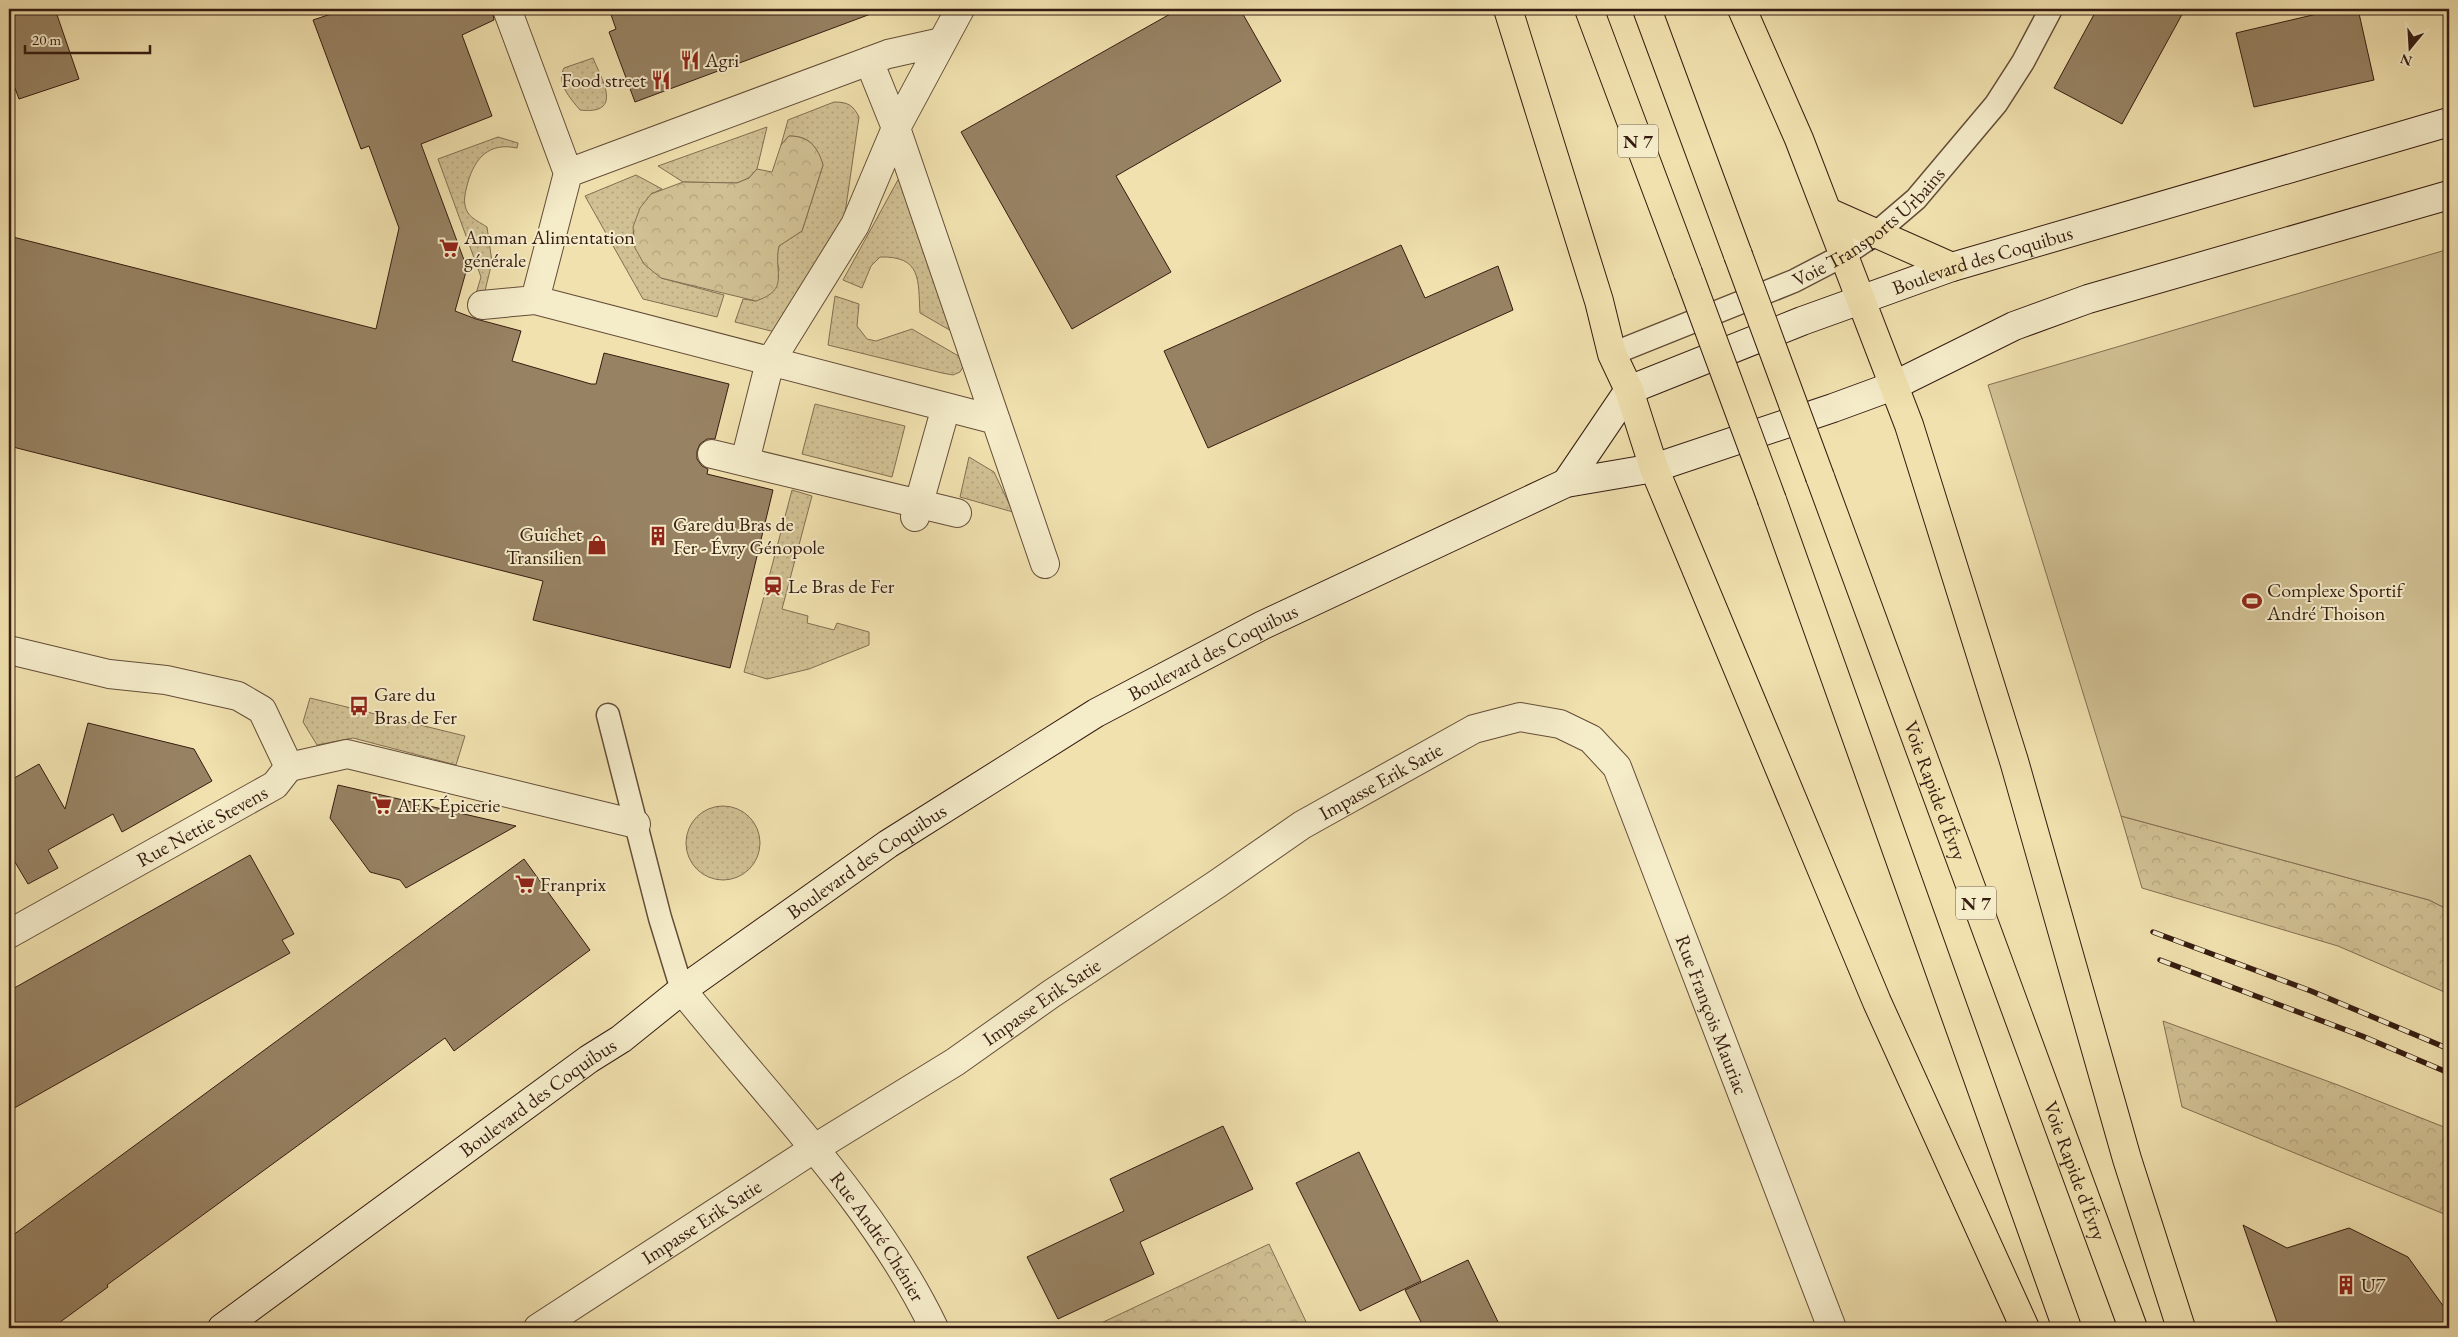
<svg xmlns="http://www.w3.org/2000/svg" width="2458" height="1337" font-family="'EB Garamond',serif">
<defs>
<pattern id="grass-dots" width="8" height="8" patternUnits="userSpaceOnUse" patternTransform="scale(1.25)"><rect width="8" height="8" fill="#d0c093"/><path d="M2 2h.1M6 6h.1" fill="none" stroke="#b3a47e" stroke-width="1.8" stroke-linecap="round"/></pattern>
<pattern id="forest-crowns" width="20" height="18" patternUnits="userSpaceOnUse" patternTransform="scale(1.25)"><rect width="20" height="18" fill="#d0c093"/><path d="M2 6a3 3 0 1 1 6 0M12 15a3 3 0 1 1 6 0" fill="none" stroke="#b3a47e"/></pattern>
</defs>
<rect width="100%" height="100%" fill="#f0e1ae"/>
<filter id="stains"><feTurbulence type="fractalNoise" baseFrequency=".004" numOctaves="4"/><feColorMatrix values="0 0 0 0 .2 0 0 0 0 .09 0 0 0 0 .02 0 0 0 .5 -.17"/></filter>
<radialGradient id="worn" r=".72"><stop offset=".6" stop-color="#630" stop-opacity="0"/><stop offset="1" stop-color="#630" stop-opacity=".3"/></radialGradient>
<!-- grass -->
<path fill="url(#grass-dots)" stroke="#836e52" d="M 593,58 C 602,80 624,115 580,110 C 570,98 556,83 564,68 Z
M 834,102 C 848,102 853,105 859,117 L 844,220 L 775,332 L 735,322 L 743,299 L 756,301 L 779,270 L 776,257 L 779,246 L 802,231 L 823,165 C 816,147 811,136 789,136 L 781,145 L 788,120 Z
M 767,127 L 757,169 L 749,178 L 737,183 L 683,182 L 658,166 Z
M 498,137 L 518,143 L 517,148 C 489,142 475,158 468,182 C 465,193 462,203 468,213 C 472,219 481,223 487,227 L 492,262 L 483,299 L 475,297 L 481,277 L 438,159 Z
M 636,175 L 662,189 L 651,194 L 661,278 L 724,295 L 717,317 L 643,299 L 585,196 Z
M 899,178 L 953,332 L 920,313 C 918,280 922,256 880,257 L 871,266 L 862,288 L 843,280 Z
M 835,296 L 859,304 L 857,326 L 867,339 L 876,341 L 912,329 L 962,358 L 964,365 L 960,372 L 953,375 L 942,373 L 828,345 Z
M 815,404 L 905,426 L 892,477 L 802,454 Z
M 969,457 L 994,472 L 1013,512 L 960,497 Z
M 792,490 L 812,496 L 782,609 L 808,616 L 807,623 L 834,630 L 837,623 L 869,632 L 869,645 L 809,669 L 767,679 L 744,672 Z
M 310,698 L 465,736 L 456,765 L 353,738 L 317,745 L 303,722 Z
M686 843a37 37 0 1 1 74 0a37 37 0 1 1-74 0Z"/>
<!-- forest -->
<path fill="url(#forest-crowns)" stroke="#836e52" d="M 789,136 C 809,136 818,147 823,165 L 802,231 L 779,246 C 773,273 791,289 756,301 L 661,278 L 644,264 L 635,248 L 633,227 L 640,208 L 651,194 L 683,182 L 737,183 L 749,178 L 757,169 L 772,172 L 781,145 Z
M 2121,816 L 2429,900 L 2449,910 L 2449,994 L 2338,946 L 2142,888 Z
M 2163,1021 L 2338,1085 L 2449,1129 L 2449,1216 L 2182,1107 Z
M 1269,1244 L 1309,1328 L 1102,1328 L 1099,1324 Z"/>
<!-- pitch -->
<path fill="#d0c093" stroke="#836e52" d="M 2449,249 L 2449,910 L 2429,900 L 2121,816 L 1988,385 Z"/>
<!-- building -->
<path fill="#978263" stroke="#361c11" d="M 9,9 L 55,9 L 79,79 L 19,99 L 9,72 Z
M 346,9 L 492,9 L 494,20 L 462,35 L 492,116 L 421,144 L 467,268 L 455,311 L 476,319 L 521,331 L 512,361 L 591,384 L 596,384 L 604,353 L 729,384 L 715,439 L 707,439 L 700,444 L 697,451 L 697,459 L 702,466 L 708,469 L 707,474 L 773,490 L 730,668 L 533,620 L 543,581 L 9,446 L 9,236 L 376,329 L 399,228 L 369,146 L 361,149 L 313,20 Z
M 609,9 L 875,9 L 876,12 L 635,102 L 609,32 L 616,29 Z
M 1179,9 L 1240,9 L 1281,81 L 1116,176 L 1171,272 L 1072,329 L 961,132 Z
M 2097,9 L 2185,9 L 2122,124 L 2054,88 Z
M 2338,9 L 2358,9 L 2374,80 L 2254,107 L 2236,33 Z
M 1401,245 L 1425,298 L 1498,266 L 1513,310 L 1208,448 L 1164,351 Z
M 88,723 L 194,749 L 212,781 L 122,832 L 113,814 L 48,850 L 58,868 L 28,884 L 9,852 L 9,781 L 39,764 L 65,809 Z
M 338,785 L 516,826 L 406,888 L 400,880 L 370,872 L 330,818 Z
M 250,855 L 294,934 L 282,940 L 290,953 L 9,1111 L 9,991 Z
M 524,859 L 590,950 L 454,1051 L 445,1038 L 107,1285 L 108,1287 L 52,1328 L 9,1328 L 9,1238 Z
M 1223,1126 L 1253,1189 L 1140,1242 L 1154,1274 L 1058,1319 L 1027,1257 L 1124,1211 L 1110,1179 Z
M 1359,1152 L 1421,1281 L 1360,1311 L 1296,1183 Z
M 2243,1225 L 2287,1248 L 2349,1228 L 2408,1257 L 2449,1314 L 2449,1328 L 2279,1328 Z
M 1468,1260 L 1501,1328 L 1424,1328 L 1405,1290 Z"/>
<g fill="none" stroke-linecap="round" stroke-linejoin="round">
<defs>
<g id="service">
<path id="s1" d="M 1612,354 L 1794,281 L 1844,255 L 1875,234 L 1916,199 L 1996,104 L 2023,62 L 2051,9"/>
<path d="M 608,715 L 660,918 L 682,990"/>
</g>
<path id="pedestrian" d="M 507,9 L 568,173
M 960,9 L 896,128 L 1045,564
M 568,173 L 888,54 L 942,42
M 535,300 L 568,173
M 482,305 L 535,300 L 996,420
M 712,454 L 957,513
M 745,461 L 770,362 L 855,225 L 896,128 L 869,61
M 915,517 L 946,407
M 289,767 L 347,754 L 636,824"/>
<g id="minor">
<path d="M 9,650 L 109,674 L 166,680 L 238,696 L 262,710 L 289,767 L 275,785 L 9,934"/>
<path id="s2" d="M 682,990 C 768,1098 874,1203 934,1328"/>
<path id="s3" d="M 538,1328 L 815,1148 L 955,1062 L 1051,994 L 1217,884 L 1302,825 L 1474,729 L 1520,717 L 1560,724 L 1591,739 L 1617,767 L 1832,1328"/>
</g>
<g id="secondary">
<path id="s4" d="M 1566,483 L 1629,390 L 1802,321 L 1952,267 L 2449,122"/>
<path id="s5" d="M 222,1328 L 589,1059 L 621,1039 L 682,990 L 888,844 L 1096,713 L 1263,625 L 1566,483 L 1654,468 L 1833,408 L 1893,386 L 2014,326 L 2088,299 L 2449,195"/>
</g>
<g id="primary">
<path d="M 1508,9 L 1599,301 L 1612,354 L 1629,390 L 1654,468 L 1877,1002 L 2025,1328"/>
<path d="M 1589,9 L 1688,273"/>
<path d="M 1647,9 L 1738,255"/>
<path d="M 1742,9 L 1799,139 L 1909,425 L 2014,761 L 2127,1159 L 2181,1328"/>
<path d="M 1828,212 L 1952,267"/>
<path id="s6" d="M 1820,477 L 2133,1328"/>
<path d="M 1772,500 L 2067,1328"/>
</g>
</defs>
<!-- service casing -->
<use href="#service" stroke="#644d38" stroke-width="25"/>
<!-- pedestrian casing -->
<use href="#pedestrian" stroke="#644d38" stroke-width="30"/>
<!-- minor casing -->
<use href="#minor" stroke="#644d38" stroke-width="30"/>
<!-- secondary casing -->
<use href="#secondary" stroke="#361c11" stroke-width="30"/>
<!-- primary casing -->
<use href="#primary" stroke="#361c11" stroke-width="30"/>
<!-- service -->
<use href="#service" stroke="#f5ecca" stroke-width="22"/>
<!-- pedestrian -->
<use href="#pedestrian" stroke="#f5ecca" stroke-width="28"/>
<!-- minor -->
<use href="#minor" stroke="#f5ecca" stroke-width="28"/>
<!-- secondary -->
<use href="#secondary" stroke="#f5ecca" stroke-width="28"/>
<!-- primary -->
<use href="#primary" stroke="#f0e1ae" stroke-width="28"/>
<defs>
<path id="rail" d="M 2153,932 L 2311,991 L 2449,1049
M 2160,960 L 2362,1036 L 2449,1073"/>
</defs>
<!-- rail casing -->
<use href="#rail" stroke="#361c11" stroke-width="5.5"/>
<!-- rail -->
<use href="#rail" stroke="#f5ecca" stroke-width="4" stroke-dasharray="11" stroke-linecap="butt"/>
<defs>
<path id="primary-bridge" d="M 1738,255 L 1820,477
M 1688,273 L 1772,500"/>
</defs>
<!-- primary-bridge casing -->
<use href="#primary-bridge" stroke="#361c11" stroke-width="30" stroke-linecap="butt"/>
<!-- primary-bridge -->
<use href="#primary-bridge" stroke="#f0e1ae" stroke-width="28"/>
</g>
<!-- icons -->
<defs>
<symbol id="restaurant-bare" viewBox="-9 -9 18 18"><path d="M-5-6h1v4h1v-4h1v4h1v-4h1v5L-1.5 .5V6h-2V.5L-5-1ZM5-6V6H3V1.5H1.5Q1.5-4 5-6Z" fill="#8f2418" stroke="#f5ecca" stroke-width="2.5" paint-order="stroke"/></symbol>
<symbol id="supermarket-bare" viewBox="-9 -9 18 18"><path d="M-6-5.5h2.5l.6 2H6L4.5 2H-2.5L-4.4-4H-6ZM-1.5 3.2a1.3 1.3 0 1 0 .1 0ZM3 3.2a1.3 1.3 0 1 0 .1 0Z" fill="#8f2418" stroke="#f5ecca" stroke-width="2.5" paint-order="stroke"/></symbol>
<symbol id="building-bare" viewBox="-9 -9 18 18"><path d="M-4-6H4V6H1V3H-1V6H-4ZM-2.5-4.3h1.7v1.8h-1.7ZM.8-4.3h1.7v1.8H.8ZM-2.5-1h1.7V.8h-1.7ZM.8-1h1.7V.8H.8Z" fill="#8f2418" stroke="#f5ecca" stroke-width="2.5" paint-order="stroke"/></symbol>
<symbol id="shop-bare" viewBox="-9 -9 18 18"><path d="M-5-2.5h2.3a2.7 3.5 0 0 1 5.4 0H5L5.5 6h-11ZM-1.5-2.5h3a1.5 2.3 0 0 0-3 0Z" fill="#8f2418" stroke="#f5ecca" stroke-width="2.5" paint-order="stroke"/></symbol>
<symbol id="station-bare" viewBox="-9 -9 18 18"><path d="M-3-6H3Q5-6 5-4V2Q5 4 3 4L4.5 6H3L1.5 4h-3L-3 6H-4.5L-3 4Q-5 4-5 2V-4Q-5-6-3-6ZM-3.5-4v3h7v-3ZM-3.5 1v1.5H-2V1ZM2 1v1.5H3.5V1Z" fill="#8f2418" stroke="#f5ecca" stroke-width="2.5" paint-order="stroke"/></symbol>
<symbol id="stadium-bare" viewBox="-9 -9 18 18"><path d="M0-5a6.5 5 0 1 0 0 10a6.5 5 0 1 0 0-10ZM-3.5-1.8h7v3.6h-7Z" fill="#8f2418" stroke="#f5ecca" stroke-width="2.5" paint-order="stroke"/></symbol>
<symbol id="bus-bare" viewBox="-9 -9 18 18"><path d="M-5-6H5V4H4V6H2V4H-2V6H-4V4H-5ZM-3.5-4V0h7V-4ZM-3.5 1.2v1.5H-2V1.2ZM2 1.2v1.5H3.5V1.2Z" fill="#8f2418" stroke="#f5ecca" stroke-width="2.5" paint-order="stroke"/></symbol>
</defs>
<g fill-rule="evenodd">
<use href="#restaurant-bare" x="676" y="46" width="28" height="28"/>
<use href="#restaurant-bare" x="647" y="66" width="28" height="28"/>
<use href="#supermarket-bare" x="435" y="234" width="28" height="28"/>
<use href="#building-bare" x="644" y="522" width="28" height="28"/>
<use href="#shop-bare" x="583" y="531" width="28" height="28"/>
<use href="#station-bare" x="759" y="572" width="28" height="28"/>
<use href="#stadium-bare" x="2238" y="587" width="28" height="28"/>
<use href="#bus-bare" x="345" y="692" width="28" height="28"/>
<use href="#supermarket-bare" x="368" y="791" width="28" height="28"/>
<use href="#supermarket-bare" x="511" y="870" width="28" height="28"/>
<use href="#building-bare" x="2332" y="1271" width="28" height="28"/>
</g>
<g text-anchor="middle" stroke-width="4" stroke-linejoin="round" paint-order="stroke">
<!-- shield labels -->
<g fill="#f5ecca" stroke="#6f5a48" stroke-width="1">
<rect x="1618" y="124.5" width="40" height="33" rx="4"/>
<rect x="1956" y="886.5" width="40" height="33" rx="4"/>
</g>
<g font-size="19" font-weight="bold" fill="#361c11">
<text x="1638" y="148">N 7</text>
<text x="1976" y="910">N 7</text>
</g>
<!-- poi labels -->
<g font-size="20" fill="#361c11" stroke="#f5ecca" text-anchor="start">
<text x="705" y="67">Agri</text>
<text x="646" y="87" text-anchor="end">Food street</text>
<text x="464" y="244">Amman Alimentation<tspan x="464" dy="23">générale</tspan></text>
<text x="673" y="531">Gare du Bras de<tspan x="673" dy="23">Fer - Évry Génopole</tspan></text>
<text x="582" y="541" text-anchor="end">Guichet<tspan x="582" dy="23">Transilien</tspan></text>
<text x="788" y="593">Le Bras de Fer</text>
<text x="2267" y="597">Complexe Sportif<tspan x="2267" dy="23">André Thoison</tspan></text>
<text x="374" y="701">Gare du<tspan x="374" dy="23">Bras de Fer</tspan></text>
<text x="397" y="812">AFK Épicerie</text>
<text x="540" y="891">Franprix</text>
<text x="2361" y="1292">U7</text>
</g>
<!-- street labels -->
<g font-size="20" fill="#361c11" stroke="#f5ecca">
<text dy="7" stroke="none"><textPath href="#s1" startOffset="289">Voie Transports Urbains</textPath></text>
<text dy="7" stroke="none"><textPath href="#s4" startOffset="489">Boulevard des Coquibus</textPath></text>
<text dy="7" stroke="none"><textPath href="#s5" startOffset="1201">Boulevard des Coquibus</textPath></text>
<text dy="7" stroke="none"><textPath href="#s3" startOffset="1005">Impasse Erik Satie</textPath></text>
<text dy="7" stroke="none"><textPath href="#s6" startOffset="334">Voie Rapide d'Évry</textPath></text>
<text transform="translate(202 826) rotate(-29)" y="7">Rue Nettie Stevens</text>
<text dy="7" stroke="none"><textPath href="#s5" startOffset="796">Boulevard des Coquibus</textPath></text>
<text dy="7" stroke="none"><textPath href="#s3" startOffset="600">Impasse Erik Satie</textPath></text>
<text dy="7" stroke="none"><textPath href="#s3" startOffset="1538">Rue François Mauriac</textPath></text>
<text dy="7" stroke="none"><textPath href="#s5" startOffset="391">Boulevard des Coquibus</textPath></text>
<text dy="7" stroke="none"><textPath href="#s6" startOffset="739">Voie Rapide d'Évry</textPath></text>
<text dy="7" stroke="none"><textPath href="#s3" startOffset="195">Impasse Erik Satie</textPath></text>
<text dy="7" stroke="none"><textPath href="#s2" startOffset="315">Rue André Chénier</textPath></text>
</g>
</g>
<!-- margin -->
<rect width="2458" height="1337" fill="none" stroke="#f0e1ae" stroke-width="30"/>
<rect x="10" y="10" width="2438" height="1317" fill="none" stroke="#361c11" stroke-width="2.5"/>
<rect x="15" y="15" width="2428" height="1307" fill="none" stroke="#361c11"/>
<!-- north arrow -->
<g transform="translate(2410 48) rotate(198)" stroke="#f5ecca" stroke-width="4" paint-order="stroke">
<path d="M0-4L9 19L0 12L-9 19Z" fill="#361c11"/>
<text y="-8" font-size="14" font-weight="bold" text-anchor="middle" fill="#361c11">N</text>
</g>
<!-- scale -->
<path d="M25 45v8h125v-8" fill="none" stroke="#361c11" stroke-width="2.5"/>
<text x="32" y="45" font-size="15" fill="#361c11" stroke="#f5ecca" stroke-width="4" paint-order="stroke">20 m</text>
<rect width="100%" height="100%" filter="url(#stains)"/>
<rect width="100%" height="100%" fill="url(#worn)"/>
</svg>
